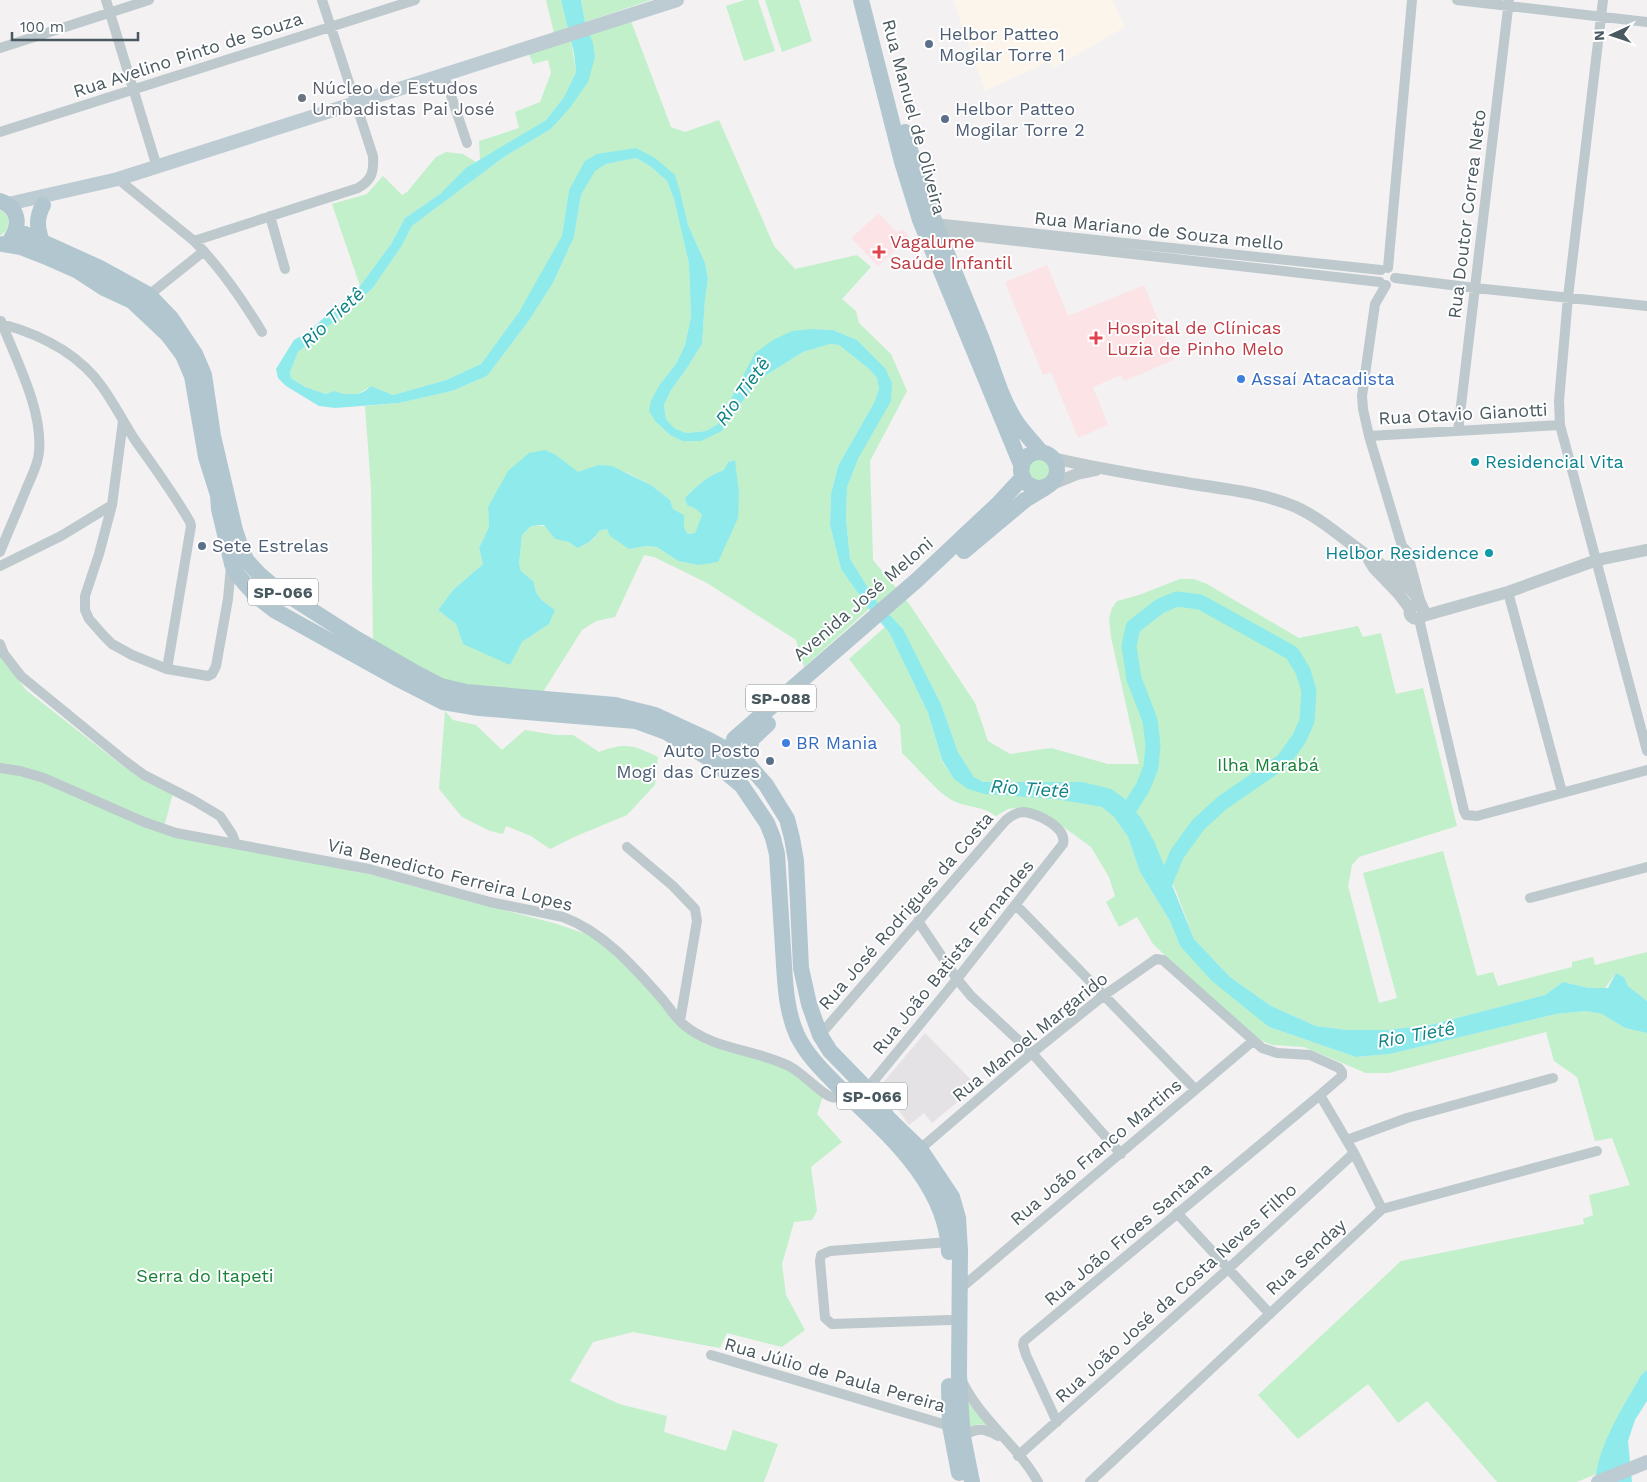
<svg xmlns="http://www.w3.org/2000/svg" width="1647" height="1482" font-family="'Work Sans',sans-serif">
<rect width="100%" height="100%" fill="#f3f1f2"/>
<!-- commercial -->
<path fill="#fcf5ec" d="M 953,0 L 1112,0 L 1125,27 L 1054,68 L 1048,62 L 985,91 Z"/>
<!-- education -->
<path fill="#e4e2e4" d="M 925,1033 L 977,1086 L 932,1123 L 924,1113 L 909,1125 L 881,1085 Z"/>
<!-- medical -->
<path fill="#fbe3e6" d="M 879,213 L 896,232 L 903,229 L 910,238 L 878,266 L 851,238 Z
M 1047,265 L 1068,316 L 1144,285 L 1174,360 L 1124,381 L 1121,375 L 1093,387 L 1108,425 L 1078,438 L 1051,372 L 1043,375 L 1005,282 Z"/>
<!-- green -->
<path fill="#c1f0ca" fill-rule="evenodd" d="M 546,0 L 561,0 L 568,28 L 554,33 Z
M 581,0 L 651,0 L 585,22 Z
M 745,0 L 758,0 L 775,51 L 744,61 L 726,6 Z
M 765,0 L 799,0 L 812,41 L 782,52 Z
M 631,21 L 671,127 L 685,132 L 719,120 L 774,246 L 795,269 L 857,255 L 871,267 L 842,299 L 856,311 L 859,323 L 891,354 L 907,391 L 870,461 L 873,560 L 910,605 L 975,703 L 988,741 L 1010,754 L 1051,748 L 1108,764 L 1139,764 L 1111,637 L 1109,618 L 1112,608 L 1117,601 L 1139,595 L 1180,579 L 1194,579 L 1207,584 L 1299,638 L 1358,626 L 1363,637 L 1381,633 L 1396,694 L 1423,688 L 1457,826 L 1359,857 L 1352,865 L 1348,886 L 1379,1003 L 1397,998 L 1363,873 L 1443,851 L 1477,976 L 1493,972 L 1498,986 L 1572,967 L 1572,962 L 1593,957 L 1595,965 L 1647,952 L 1647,1001 L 1628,986 L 1624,977 L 1616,973 L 1605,988 L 1589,988 L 1563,982 L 1545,995 L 1430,1025 L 1386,1030 L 1348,1030 L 1316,1026 L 1271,1006 L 1230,977 L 1194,939 L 1176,891 L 1125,799 L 983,782 L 974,777 L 958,752 L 941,704 L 903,630 L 877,602 L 850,559 L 846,519 L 847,487 L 859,457 L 885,368 L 857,340 L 833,330 L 811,329 L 726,410 L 718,424 L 706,431 L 686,433 L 674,428 L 666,419 L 664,405 L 671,390 L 687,368 L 702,344 L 705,300 L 708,278 L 705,263 L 688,225 L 681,195 L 655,158 L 598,154 L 569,190 L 562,236 L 540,278 L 519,312 L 481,364 L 446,380 L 393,395 L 371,386 L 358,394 L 344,394 L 334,391 L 326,394 L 305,387 L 291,378 L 290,372 L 298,352 L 372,289 L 401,247 L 412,226 L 504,157 L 551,129 L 569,109 L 590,34 Z
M 571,40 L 576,72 L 564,97 L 546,120 L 480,160 L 479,141 L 519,128 L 515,112 L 540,102 L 551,73 L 548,60 L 533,64 L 529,54 Z
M 446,152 L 463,154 L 476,162 L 466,169 L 440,194 L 405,218 L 391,244 L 360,286 L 332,204 L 367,194 L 383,176 L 402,195 L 407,192 L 436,157 Z
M 636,158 L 650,166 L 667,181 L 674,199 L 689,264 L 691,317 L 685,345 L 676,364 L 660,384 L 656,422 L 670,435 L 682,441 L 722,431 L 734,412 L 760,379 L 803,352 L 830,344 L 839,345 L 869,369 L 877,378 L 879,389 L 875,401 L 838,466 L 831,494 L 830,525 L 841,569 L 869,609 L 804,667 L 796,640 L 707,583 L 654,557 L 644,555 L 615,617 L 596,621 L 582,630 L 543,692 L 448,683 L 373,641 L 371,488 L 365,406 L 399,403 L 452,391 L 487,376 L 528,322 L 553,283 L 574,237 L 581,195 L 595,170 L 606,164 ZM 556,455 L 578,473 L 598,465 L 628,473 L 651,485 L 670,500 L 673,509 L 684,515 L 684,528 L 688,534 L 695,533 L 702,515 L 696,509 L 687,505 L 685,498 C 697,486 708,475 724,470 L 728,462 L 735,460 L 698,565 L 678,561 L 657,547 L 646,546 L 629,549 L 607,529 L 599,531 C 595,540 586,545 577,548 L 569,542 L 555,539 L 545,526 L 531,526 L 522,535 L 519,564 L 521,571 L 534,582 C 535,597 543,601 555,610 L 549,624 L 522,642 L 463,644 L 456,624 L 438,610 L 453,590 L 483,564 L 479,548 L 489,527 L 488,507 Z
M 0,210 C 9,215 9,220 7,230 L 0,236 Z
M1027 471a12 12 0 1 1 24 0a12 12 0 1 1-24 0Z
M 885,627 L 889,632 L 928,713 L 942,761 L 954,779 L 1102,807 L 1114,817 L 1128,837 L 1140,872 L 1170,921 L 1180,946 L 1269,1027 L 1356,1057 L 1390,1054 L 1556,1014 L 1586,1011 L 1602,1014 L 1625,1028 L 1647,1033 L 1647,1370 L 1641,1375 C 1622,1408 1604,1438 1596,1474 L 1577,1482 L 1497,1482 L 1427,1401 L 1398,1423 L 1368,1384 L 1298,1439 L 1258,1395 L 1401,1261 L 1584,1224 L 1583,1219 L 1593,1215 L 1589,1195 L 1630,1185 L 1612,1138 L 1595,1141 L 1577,1077 L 1554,1061 L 1546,1032 L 1389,1073 L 1366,1073 L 1304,1047 L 1273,1045 L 1251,1037 L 1153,944 L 1137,917 L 1119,927 L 1106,902 L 1115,896 L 1109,877 L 1091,847 L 1047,815 L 1015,808 L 1008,809 L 996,816 C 981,804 963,809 947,797 C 933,787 915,765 902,753 L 900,725 L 849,659 Z
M 0,655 L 26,690 L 124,767 L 173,793 L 163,831 L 182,837 L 368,874 L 557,924 L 595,937 L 612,950 L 683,1029 L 793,1070 L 823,1096 L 817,1114 L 842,1142 L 811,1167 L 817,1211 L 812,1220 L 794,1222 L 782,1264 L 786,1295 L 805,1330 L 782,1347 L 727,1333 L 720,1348 L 633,1332 L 593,1342 L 570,1381 L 619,1404 L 667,1416 L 664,1432 L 726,1451 L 733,1430 L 778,1444 L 764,1482 L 0,1482 Z
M 445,711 L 453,720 L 476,725 L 502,750 L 525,730 L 556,735 L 573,735 L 599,752 C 626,742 633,745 658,757 L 655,785 L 627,815 L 574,837 L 550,849 L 531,836 L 506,826 L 503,834 L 490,831 L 462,817 L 439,789 Z
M 964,1395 L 970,1405 L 989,1426 L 979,1424 L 967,1428 Z"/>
<!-- water -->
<path fill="#8feaec" d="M 561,0 L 581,0 L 585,22 L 593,43 L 595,57 L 588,82 L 569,109 L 551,129 L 504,157 L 412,226 L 401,247 L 372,289 L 298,352 L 290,372 L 291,378 L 305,387 L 326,394 L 334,391 L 344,394 L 358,394 L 365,391 L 371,386 L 393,395 L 446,380 L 481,364 L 519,312 L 562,236 L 569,190 L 585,161 L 597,154 L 636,148 L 655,158 L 675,175 L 681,195 L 688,225 L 705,263 L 708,278 L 705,300 L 702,344 L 687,368 L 671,390 L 664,405 L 666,419 L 674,428 L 686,433 L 706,431 L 718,424 L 755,353 L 773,340 L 792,331 L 811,329 L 833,330 L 857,340 L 885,368 L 892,383 L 891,401 L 859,457 L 847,487 L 846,519 L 850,559 L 877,602 L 903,629 L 941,704 L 958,752 L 974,777 L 983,782 L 1082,782 L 1111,789 L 1125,799 L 1141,818 L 1154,841 L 1194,939 L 1230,977 L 1271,1006 L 1316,1026 L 1348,1030 L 1386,1030 L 1430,1025 L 1545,995 L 1563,982 L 1589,988 L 1608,988 L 1616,973 L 1624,977 L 1628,986 L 1647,1001 L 1647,1033 L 1625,1028 L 1602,1014 L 1586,1011 L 1556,1014 L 1390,1054 L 1356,1057 L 1269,1027 L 1212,981 L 1180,946 L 1170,921 L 1140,872 L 1128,837 L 1114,817 L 1102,807 L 1056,799 L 985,794 L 968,789 L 954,779 L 942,760 L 928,713 L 889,632 L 869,609 L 841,569 L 830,525 L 831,494 L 838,466 L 875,401 L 879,389 L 877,378 L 869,369 L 839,345 L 830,344 L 803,352 L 760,379 L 734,412 L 722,431 L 701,441 L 682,441 L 670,435 L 656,422 L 649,411 L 651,401 L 660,384 L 676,364 L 685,345 L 691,317 L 689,264 L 674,199 L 667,181 L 650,166 L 636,158 L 606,164 L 595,171 L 581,195 L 574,237 L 553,283 L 528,322 L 487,376 L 452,391 L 399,403 L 335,408 L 319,406 L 286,386 L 278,378 L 276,369 L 294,340 L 309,331 L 360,286 L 391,244 L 405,218 L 440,194 L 466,168 L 546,120 L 564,97 L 576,72 L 574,53 Z
M 545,450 L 556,455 L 578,472 L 598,465 L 612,466 L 651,485 L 670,500 L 673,509 L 684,515 L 684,528 L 688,534 L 695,533 L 702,515 L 696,509 L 687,505 L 685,498 C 697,486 708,475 724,470 L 728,462 L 735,460 L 739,493 L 738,518 L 718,562 L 698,565 L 678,561 L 657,547 L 646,546 L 629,549 L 610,536 L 607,529 L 599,531 C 595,539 586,545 577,548 L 569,542 L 555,539 L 544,525 L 531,526 L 522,535 L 519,564 L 521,571 L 534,582 C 535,597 543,601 555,610 L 549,624 L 522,642 L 510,665 L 463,644 L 456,624 L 438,610 L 453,590 L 483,564 L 479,548 L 489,527 L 488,507 L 508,471 L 529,453 Z
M 1647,1370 L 1647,1401 L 1635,1420 L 1628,1441 L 1632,1482 L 1595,1482 C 1599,1443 1622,1409 1641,1375 Z"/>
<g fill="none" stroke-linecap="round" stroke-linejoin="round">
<!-- river -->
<path stroke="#8feaec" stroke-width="15" d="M 1128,811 L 1143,787 L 1151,767 L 1153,745 L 1150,720 L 1134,679 L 1129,646 L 1133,627 L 1160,606 L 1177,599 L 1200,602 L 1292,653 L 1303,671 L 1309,691 L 1307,721 L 1299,739 L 1283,761 L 1222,803 L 1198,825 L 1177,854 L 1165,883"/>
<!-- minor -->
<path stroke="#bdc9cd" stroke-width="10" d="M 106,0 L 157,167
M 1457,0 L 1647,22
M 1603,0 L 1568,297 L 1559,401 L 1560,425 L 1647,751
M 0,48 L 149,0
M 444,75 L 467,143
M 0,132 L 415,0
M 118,179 L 194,241 C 221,268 242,299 262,332
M 270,216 L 285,269
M 934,223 L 1381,270
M 937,232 L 1380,282
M 194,241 L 358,188 C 372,180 374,172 373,156 L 322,0
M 1388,268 L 1412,0
M 1395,278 L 1475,288 L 1647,306
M 1386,285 L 1375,304 L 1362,396 L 1363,409 L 1369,436 L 1402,546 L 1407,551 L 1420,600
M 149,295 L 204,251
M 2,324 C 42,335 79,353 103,388 C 115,405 124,423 135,440 C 154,467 174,494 190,522 L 191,526 L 167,669
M 123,421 L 112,505 L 99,554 L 85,596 L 85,610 L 89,619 L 104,636 L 112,644 L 132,655 L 167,669 L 208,676 L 212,674 L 216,666 L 228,599 L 231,566
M 1458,431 L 1509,0
M 1369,436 L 1560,425
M 0,552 C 8,532 17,512 25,492 C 30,479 38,466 39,452 C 43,410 16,360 1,321
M 1401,552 L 1405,574 L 1402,586
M 0,566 L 61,536 L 112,505
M 1508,592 L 1562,792
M 1419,619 L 1464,811 L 1466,815 L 1477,816 L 1647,770
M 0,644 L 4,654 L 21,676 L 125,761 L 144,775 L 193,800 L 220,816 L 232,834 L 236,844
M 0,768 L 20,771 L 44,778 L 144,822 L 176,833 L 369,869 L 490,902 L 563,917 C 604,932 635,968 664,1001 C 670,1009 676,1018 683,1024 C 713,1050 755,1049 789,1066 C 802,1072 822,1095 832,1097 C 837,1099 841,1096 846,1094
M 627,847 L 673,886 L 695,909 L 697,921 L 680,1021
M 1530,898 L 1647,867
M 1016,905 L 1195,1089
M 918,921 L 957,979 L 971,996 L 1032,1053 L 1121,1154
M 820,1035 L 1006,820 C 1011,816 1017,812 1024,812 C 1038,814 1067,827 1063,844 L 957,979 L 867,1089
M 1320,1095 L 1354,1153 L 1382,1209
M 1347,1140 L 1407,1118 L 1553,1078
M 920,1149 L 1032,1053 L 1103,996 L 1156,959 L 1163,960 L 1262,1048 L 1277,1053 L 1310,1055 L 1339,1068 L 1342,1072 L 1342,1076 L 1320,1095 L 1024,1341 L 1023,1345 L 1026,1355 L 1057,1422
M 1177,1213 L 1270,1314
M 949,1242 L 830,1251 L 821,1255 L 820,1261 L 825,1318 L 832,1324 L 950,1320
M 961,1288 L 1253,1041
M 711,1355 L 950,1426
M 963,1383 C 982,1421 1018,1446 1038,1482
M 963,1437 C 975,1427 985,1428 998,1436
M 1018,1456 L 1228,1269 L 1354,1153
M 1090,1482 L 1382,1209 L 1597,1151"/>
<!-- tertiary -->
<path stroke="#bdc9cd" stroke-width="12" d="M 1053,458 C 1099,469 1145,476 1192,484 C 1227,489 1263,493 1296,507 C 1322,519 1342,538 1365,554 C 1387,568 1415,586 1424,611 L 1421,618 C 1414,621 1408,616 1410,609 L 1416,605 L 1420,606
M 1050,485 L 1077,474 L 1096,470
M 1369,560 L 1374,568 L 1398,593 L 1410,609
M 1386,567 L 1397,565 L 1401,554
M 1423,616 L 1508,592 L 1597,560 L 1647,550"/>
<!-- secondary -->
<path stroke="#bdcbd2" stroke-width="14" d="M 8,204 L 118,179 L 677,0
M 1598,1482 L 1647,1462"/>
<!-- primary -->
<path stroke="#b1c6cf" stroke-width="16" d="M 861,0 L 902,162 L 920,220 L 1022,467
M 905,132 C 924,201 952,266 979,332 C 991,360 998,393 1015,420 C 1022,431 1033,442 1041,452
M 0,201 C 18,207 21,224 11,239
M 16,230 L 100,268 L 149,295 L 171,318 L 195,354 L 204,375 L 213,436 L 235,530 L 242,551 L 247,561 L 258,573 L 272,585 L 355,638 L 414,672 L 441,686 L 466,692 L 615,705 L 655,715 L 709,740 L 731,752 L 746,762 L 766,785 L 787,819 L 792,838 L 796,861 L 801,968 L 809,1004 L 820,1035 L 830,1051 L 867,1089 L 888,1118 L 920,1149 L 952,1197 L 958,1218 L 960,1251 L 959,1375 L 961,1411 L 963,1437 L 972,1482
M 42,242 C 37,228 36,218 43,205
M 3,244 L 21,247 L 44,256 L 78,271 L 104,288 L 132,301 L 168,335 L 183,355 L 192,376 L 206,457 L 218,495 L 219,509 L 232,564 L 236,573 L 247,586 L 256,596 L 274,610 L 400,680 L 443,702 L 479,708 L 636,721 L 666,732 L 710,759 L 742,786 L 767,823 L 773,838 L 777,854 C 779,886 781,918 783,949 C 785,978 785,1008 797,1035 C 807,1056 824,1072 840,1088 C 885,1132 947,1183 949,1252
M1021 470a18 18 0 1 1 36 0a18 18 0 1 1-36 0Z
M 964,551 L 1025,500 L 1045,488
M 731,762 L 731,752 L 734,739 L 917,580 L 999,503 L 1023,477
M 746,762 L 752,739 L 768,724
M 949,1386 L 950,1426 L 959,1473"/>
</g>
<!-- markers -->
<g fill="#5c6f8a" stroke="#fff" stroke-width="2">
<circle cx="929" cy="44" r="5"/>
<circle cx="945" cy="119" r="5"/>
<circle cx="202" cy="546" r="5"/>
<circle cx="770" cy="761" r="5"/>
</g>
<circle fill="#6b7280" stroke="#fff" stroke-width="2" cx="302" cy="98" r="5"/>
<g fill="#e0444e" stroke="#fff" stroke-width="2">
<path d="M876.5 244.5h5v5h5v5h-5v5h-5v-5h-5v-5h5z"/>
<path d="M1093.5 330.5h5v5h5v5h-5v5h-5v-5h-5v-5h5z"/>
</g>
<g fill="#3f7fe0" stroke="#fff" stroke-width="2">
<circle cx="1241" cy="379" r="5"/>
<circle cx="786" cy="743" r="5"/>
</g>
<g fill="#0f9aa8" stroke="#fff" stroke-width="2">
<circle cx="1475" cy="462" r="5"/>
<circle cx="1489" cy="553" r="5"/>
</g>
<g text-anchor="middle" stroke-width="4" stroke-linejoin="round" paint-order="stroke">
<!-- shield labels -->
<g fill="#fff" stroke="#808b8f" stroke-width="1">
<rect x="248" y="578.5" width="70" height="27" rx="4"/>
<rect x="746" y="684.5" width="70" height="27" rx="4"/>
<rect x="837" y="1082.5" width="70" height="27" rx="4"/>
</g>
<g font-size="16" font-weight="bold" fill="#49595f">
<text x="283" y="598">SP-066</text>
<text x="781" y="704">SP-088</text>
<text x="872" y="1102">SP-066</text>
</g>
<!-- service labels -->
<g font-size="18" fill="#4e5e75" stroke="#fff" text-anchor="start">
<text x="939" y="40">Helbor Patteo<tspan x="939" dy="21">Mogilar Torre 1</tspan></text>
<text x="955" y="115">Helbor Patteo<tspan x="955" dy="21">Mogilar Torre 2</tspan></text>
<text x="212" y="552">Sete Estrelas</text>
<text x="760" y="757" text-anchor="end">Auto Posto<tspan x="760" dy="21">Mogi das Cruzes</tspan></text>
</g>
<!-- street labels -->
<g font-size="18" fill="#49595f" stroke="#fff">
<text transform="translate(188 55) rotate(-18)" y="6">Rua Avelino Pinto de Souza</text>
<text transform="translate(914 117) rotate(75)" y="6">Rua Manuel de Oliveira</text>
<text transform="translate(1467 214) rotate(-83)" y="6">Rua Doutor Correa Neto</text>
<text transform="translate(1159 231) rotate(6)" y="6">Rua Mariano de Souza mello</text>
<text transform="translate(1463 414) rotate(-3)" y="6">Rua Otavio Gianotti</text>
<text transform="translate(863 599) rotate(-41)" y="6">Avenida José Meloni</text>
<text transform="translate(450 875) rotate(14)" y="6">Via Benedicto Ferreira Lopes</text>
<text transform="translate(906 911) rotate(-49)" y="6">Rua José Rodrigues da Costa</text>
<text transform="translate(953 957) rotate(-51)" y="6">Rua João Batista Fernandes</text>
<text transform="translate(1030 1037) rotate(-39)" y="6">Rua Manoel Margarido</text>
<text transform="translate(1096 1152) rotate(-40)" y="6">Rua João Franco Martins</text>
<text transform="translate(1128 1234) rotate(-40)" y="6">Rua João Froes Santana</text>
<text transform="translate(1306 1257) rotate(-43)" y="6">Rua Senday</text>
<text transform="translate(1176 1293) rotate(-42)" y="6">Rua João José da Costa Neves Filho</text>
<text transform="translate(835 1375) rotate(16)" y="6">Rua Júlio de Paula Pereira</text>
</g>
<!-- worship labels -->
<g font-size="18" fill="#5b616d" stroke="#fff" text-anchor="start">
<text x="312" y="94">Núcleo de Estudos<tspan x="312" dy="21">Umbadistas Pai José</tspan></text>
</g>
<!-- health labels -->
<g font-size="18" fill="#be3a42" stroke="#fff" text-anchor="start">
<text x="890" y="248">Vagalume<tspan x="890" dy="21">Saúde Infantil</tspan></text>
<text x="1107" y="334">Hospital de Clínicas<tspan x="1107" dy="21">Luzia de Pinho Melo</tspan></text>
</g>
<!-- shop labels -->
<g font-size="18" fill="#366cbe" stroke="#fff" text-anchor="start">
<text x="1251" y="385">Assaí Atacadista</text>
<text x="796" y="749">BR Mania</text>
</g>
<!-- culture labels -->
<g font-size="18" fill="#0d838f" stroke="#fff" text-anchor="start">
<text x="1485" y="468">Residencial Vita</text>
<text x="1479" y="559" text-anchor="end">Helbor Residence</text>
</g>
<!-- park labels -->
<g font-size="18" fill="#188139" stroke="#fff">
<text x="1268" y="771">Ilha Marabá</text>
<text x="205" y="1282">Serra do Itapeti</text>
</g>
<!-- water labels -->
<g font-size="19" font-style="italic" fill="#0f8486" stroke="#fff">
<text transform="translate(332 317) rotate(-43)" y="7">Rio Tietê</text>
<text transform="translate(742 391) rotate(-54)" y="7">Rio Tietê</text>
<text transform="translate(1030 788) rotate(4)" y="7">Rio Tietê</text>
<text transform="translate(1416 1034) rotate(-10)" y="7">Rio Tietê</text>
</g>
</g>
<!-- north arrow -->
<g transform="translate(1612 35) rotate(267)" stroke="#ffffff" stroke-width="4" paint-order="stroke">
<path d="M0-4L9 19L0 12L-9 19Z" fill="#49595f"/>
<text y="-8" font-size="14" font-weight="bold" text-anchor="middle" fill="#49595f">N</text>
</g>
<!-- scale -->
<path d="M12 32v8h126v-8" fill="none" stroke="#49595f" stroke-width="2.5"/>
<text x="20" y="32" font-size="15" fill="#49595f" stroke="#ffffff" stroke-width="4" paint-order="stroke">100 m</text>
</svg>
